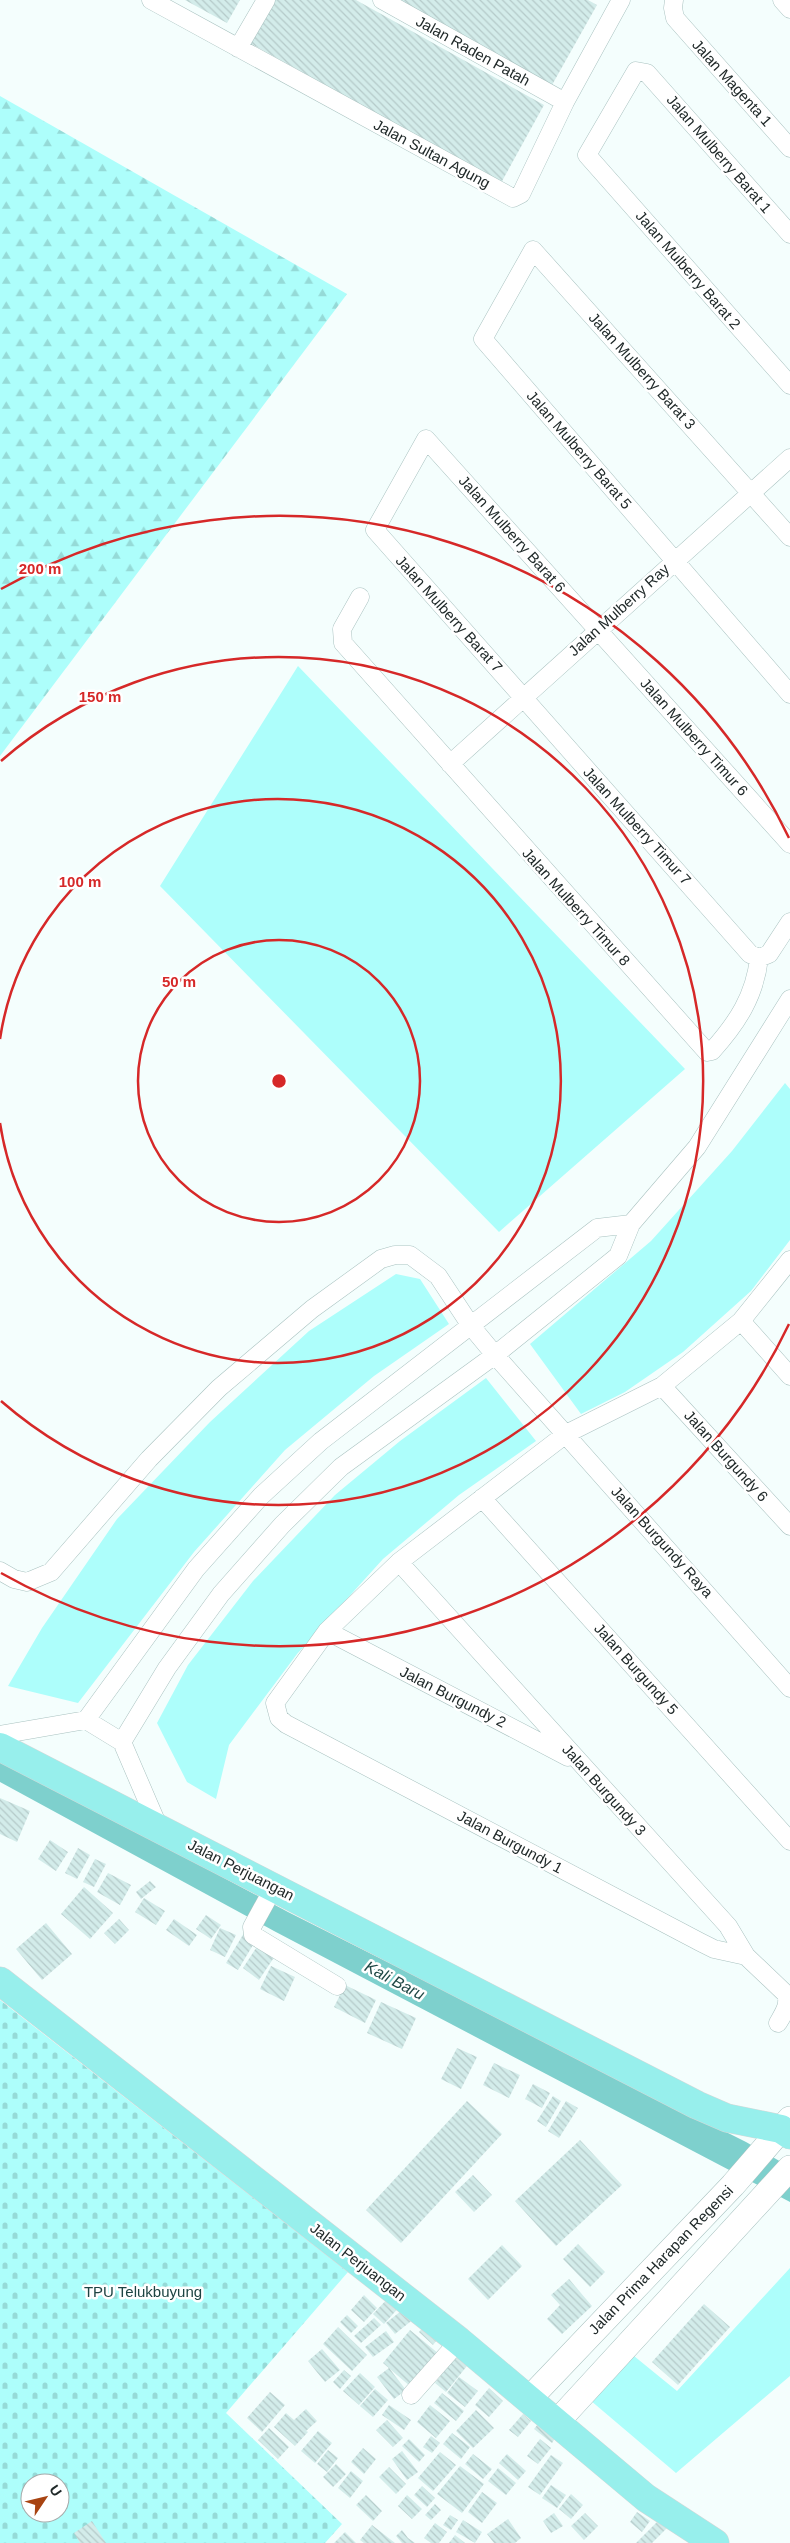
<svg xmlns="http://www.w3.org/2000/svg" width="790" height="2543" font-family="Helvetica,sans-serif">
<defs>
<pattern id="forest-firs" width="22" height="20" patternUnits="userSpaceOnUse" patternTransform="scale(1.25)"><rect width="22" height="20" fill="#adfefb"/><path d="M5 1l3.5 6h-7zM16 11l3.5 6h-7z" fill="#95dad7"/></pattern>
<pattern id="cemetery-stones" width="16" height="16" patternUnits="userSpaceOnUse" patternTransform="scale(1.25)"><rect width="16" height="16" fill="#adfefb"/><path d="M2 7V4a2 2 0 0 1 4 0v3zM10 15v-3a2 2 0 0 1 4 0v3z" fill="#95dad7"/></pattern>
<pattern id="building-back-hatch" width="6" height="6" patternUnits="userSpaceOnUse" patternTransform="scale(1.25)"><rect width="6" height="6" fill="#d3ecea"/><path d="M-1 5l2 2M0 0l6 6M5-1l2 2" fill="none" stroke="#b5cac9"/></pattern>
</defs>
<rect width="100%" height="100%" fill="#f4fefd"/>
<!-- green -->
<path fill="#adfefb" d="M 298,666 L 685,1069 L 499,1232 L 160,886 Z
M 785,1083 L 790,1089 L 790,1240 L 751,1291 L 683,1352 L 625,1392 L 581,1414 L 530,1344 L 651,1241 L 732,1151 Z
M 396,1274 L 420,1279 L 449,1324 L 374,1376 L 285,1450 L 194,1552 L 78,1703 L 8,1686 L 42,1628 L 117,1519 L 210,1422 L 309,1331 Z
M 486,1378 L 536,1441 L 459,1495 L 383,1559 L 297,1654 L 229,1745 L 216,1799 L 187,1782 L 157,1723 L 188,1665 L 253,1581 L 335,1495 L 400,1441 Z
M 790,2268 L 790,2376 L 676,2473 L 590,2400 L 634,2356 L 677,2391 Z"/>
<!-- forest -->
<path fill="url(#forest-firs)" d="M 0,96 L 347,294 L 0,756 Z"/>
<!-- cemetery -->
<path fill="url(#cemetery-stones)" fill-rule="evenodd" d="M 0,2000 L 348,2272 L 226,2413 L 342,2524 L 325,2543 L 0,2543 ZM 30,2483 L 60,2483 L 60,2513 L 30,2513 Z"/>
<!-- water -->
<path fill="#7ed0cd" d="M 0,1758 L 288,1912 L 746,2142 L 790,2167 L 790,2202 L 274,1931 L 0,1782 Z"/>
<!-- building -->
<path fill="url(#building-back-hatch)" d="M 185,0 L 240,0 L 227,23 Z
M 274,0 L 356,0 L 544,105 L 501,183 L 250,43 Z
M 400,0 L 588,0 L 597,5 L 552,85 Z
M 0,1798 L 30,1811 L 17,1842 L 0,1834 Z
M 50,1840 L 68,1852 L 56,1871 L 38,1859 Z
M 78,1848 L 90,1855 L 77,1879 L 65,1873 Z
M 95,1859 L 106,1864 L 94,1887 L 83,1882 Z
M 108,1873 L 131,1885 L 120,1905 L 97,1892 Z
M 150,1881 L 156,1887 L 141,1899 L 136,1892 Z
M 84,1887 L 113,1913 L 90,1939 L 61,1914 Z
M 144,1898 L 165,1911 L 156,1925 L 135,1912 Z
M 206,1915 L 221,1925 L 211,1939 L 196,1929 Z
M 119,1919 L 129,1930 L 115,1944 L 104,1933 Z
M 174,1919 L 197,1935 L 189,1946 L 166,1930 Z
M 46,1923 L 72,1954 L 42,1980 L 16,1949 Z
M 220,1928 L 236,1935 L 225,1957 L 210,1950 Z
M 244,1933 L 256,1940 L 238,1970 L 226,1963 Z
M 258,1945 L 275,1956 L 259,1980 L 243,1968 Z
M 271,1966 L 295,1977 L 284,2001 L 260,1989 Z
M 345,1985 L 376,2000 L 365,2023 L 334,2007 Z
M 381,2002 L 416,2018 L 402,2049 L 367,2033 Z
M 457,2048 L 477,2057 L 461,2089 L 441,2079 Z
M 494,2063 L 520,2075 L 509,2098 L 483,2085 Z
M 533,2084 L 550,2093 L 542,2108 L 525,2099 Z
M 553,2096 L 561,2101 L 546,2127 L 537,2121 Z
M 467,2101 L 502,2134 L 401,2243 L 366,2210 Z
M 566,2101 L 578,2108 L 559,2138 L 548,2131 Z
M 580,2140 L 622,2185 L 556,2246 L 515,2201 Z
M 473,2175 L 492,2195 L 474,2212 L 455,2192 Z
M 578,2244 L 605,2272 L 590,2287 L 563,2259 Z
M 502,2245 L 522,2266 L 488,2300 L 468,2279 Z
M 569,2279 L 592,2306 L 562,2334 L 547,2319 L 560,2305 L 551,2295 Z
M 392,2294 L 402,2304 L 384,2324 L 373,2314 Z
M 364,2295 L 377,2308 L 364,2322 L 351,2310 Z
M 704,2304 L 730,2327 L 678,2385 L 652,2362 Z
M 406,2307 L 415,2318 L 395,2334 L 386,2323 Z
M 347,2315 L 358,2326 L 351,2333 L 340,2322 Z
M 374,2318 L 381,2325 L 361,2343 L 354,2336 Z
M 427,2323 L 441,2335 L 433,2345 L 419,2332 Z
M 338,2327 L 367,2355 L 352,2371 L 323,2344 Z
M 410,2330 L 439,2354 L 411,2387 L 383,2363 Z
M 386,2331 L 394,2342 L 373,2357 L 365,2347 Z
M 463,2347 L 475,2356 L 446,2392 L 435,2383 Z
M 322,2349 L 340,2370 L 325,2382 L 308,2361 Z
M 389,2368 L 406,2390 L 394,2399 L 377,2377 Z
M 344,2370 L 351,2376 L 340,2389 L 333,2382 Z
M 360,2373 L 375,2387 L 359,2405 L 343,2391 Z
M 459,2377 L 478,2391 L 465,2407 L 447,2393 Z
M 489,2388 L 503,2401 L 489,2417 L 475,2405 Z
M 375,2389 L 388,2400 L 373,2417 L 360,2406 Z
M 270,2392 L 285,2405 L 262,2432 L 247,2418 Z
M 442,2393 L 464,2411 L 456,2421 L 434,2403 Z
M 389,2405 L 411,2420 L 404,2430 L 382,2415 Z
M 430,2405 L 450,2421 L 436,2438 L 417,2422 Z
M 306,2409 L 317,2421 L 306,2431 L 308,2432 L 295,2446 L 274,2427 L 286,2413 L 294,2420 Z
M 476,2410 L 494,2428 L 473,2448 L 456,2431 Z
M 523,2414 L 531,2421 L 518,2437 L 509,2430 Z
M 542,2419 L 559,2432 L 552,2443 L 534,2429 Z
M 387,2420 L 403,2438 L 393,2447 L 376,2430 Z
M 269,2428 L 289,2447 L 278,2459 L 258,2440 Z
M 318,2431 L 332,2443 L 315,2463 L 301,2451 Z
M 452,2433 L 470,2447 L 461,2459 L 443,2444 Z
M 431,2436 L 440,2443 L 432,2453 L 423,2447 Z
M 409,2439 L 425,2455 L 419,2462 L 402,2446 Z
M 540,2439 L 551,2448 L 538,2464 L 527,2456 Z
M 363,2448 L 376,2459 L 364,2474 L 351,2462 Z
M 328,2450 L 338,2458 L 327,2472 L 317,2464 Z
M 402,2451 L 418,2472 L 407,2480 L 392,2459 Z
M 440,2452 L 456,2465 L 433,2491 L 418,2478 Z
M 473,2454 L 492,2469 L 483,2479 L 465,2464 Z
M 507,2454 L 526,2471 L 518,2480 L 499,2463 Z
M 551,2455 L 563,2463 L 540,2495 L 528,2487 Z
M 336,2464 L 346,2474 L 333,2487 L 323,2477 Z
M 460,2466 L 484,2484 L 462,2513 L 437,2494 Z
M 389,2467 L 406,2484 L 396,2494 L 379,2477 Z
M 498,2468 L 516,2483 L 506,2495 L 488,2481 Z
M 351,2471 L 363,2481 L 350,2498 L 338,2488 Z
M 551,2485 L 566,2495 L 557,2508 L 542,2498 Z
M 422,2486 L 435,2498 L 427,2507 L 414,2495 Z
M 482,2492 L 497,2503 L 482,2523 L 468,2512 Z
M 571,2494 L 583,2505 L 571,2519 L 559,2509 Z
M 366,2495 L 382,2511 L 373,2521 L 356,2505 Z
M 407,2495 L 422,2509 L 412,2519 L 398,2506 Z
M 435,2504 L 441,2510 L 431,2520 L 425,2515 Z
M 637,2512 L 650,2521 L 642,2532 L 630,2522 Z
M 554,2513 L 563,2526 L 551,2533 L 543,2521 Z
M 585,2513 L 598,2526 L 584,2540 L 571,2526 Z
M 450,2515 L 458,2520 L 451,2530 L 443,2525 Z
M 662,2517 L 670,2525 L 652,2543 L 636,2543 Z
M 508,2519 L 521,2538 L 515,2543 L 494,2543 L 487,2534 Z
M 463,2520 L 482,2532 L 475,2543 L 456,2532 Z
M 92,2521 L 106,2543 L 80,2543 L 74,2533 Z
M 435,2523 L 447,2532 L 439,2543 L 431,2543 L 424,2538 Z
M 372,2525 L 395,2543 L 364,2543 L 360,2540 Z
M 402,2530 L 408,2538 L 415,2543 L 402,2543 L 396,2536 Z
M 345,2532 L 356,2543 L 334,2543 Z
M 455,2535 L 465,2543 L 449,2543 Z"/>
<g fill="none" stroke-linecap="round" stroke-linejoin="round">
<defs>
<path id="street" d="M 151,0 L 513,198 L 521,194 L 565,102 L 621,0
M 382,0 L 565,102
M 674,0 L 673,8 L 675,18 L 790,148
M 782,0 L 790,9
M 238,48 L 266,0
M 790,234 L 647,73 L 636,71 L 587,155 L 790,385
M 790,537 L 533,250 L 483,339 L 790,694
M 360,597 L 342,629 L 343,643 L 707,1052 L 712,1051 C 737,1023 755,996 759,958
M 450,764 L 790,458
M 790,844 L 426,439 L 375,530 L 750,954 L 759,958 L 769,954 L 790,922
M 741,1321 L 790,1376
M 662,1386 L 790,1526
M 482,1498 L 790,1841
M 399,1562 L 728,1926 L 746,1956 L 786,1994 C 790,2005 783,2014 778,2023
M 0,1571 L 14,1579 L 27,1582 L 51,1572 L 149,1459 L 219,1388 L 312,1309 L 381,1259 L 395,1255 L 410,1255 L 438,1276 L 471,1326 L 495,1355 L 790,1688
M 327,1631 L 568,1757
M 86,1720 L 122,1742
M 0,1735 L 86,1720 L 196,1569 L 261,1496 L 321,1441 L 597,1228 L 631,1224
M 159,1828 L 122,1742 L 167,1668 L 221,1594 L 282,1525 L 341,1467 L 495,1355 L 618,1256 L 631,1224 L 697,1147 L 790,999
M 274,1887 L 252,1927 L 253,1935 L 337,1986
M 746,1956 L 714,1949 L 700,1942 L 286,1724 L 279,1718 L 275,1703 L 327,1631 L 399,1562 L 566,1434 L 662,1386 L 741,1321 L 790,1260
M 411,2395 L 459,2341"/>
<path id="secondary" d="M 530,2398 L 733,2185 L 790,2119
M 556,2423 L 790,2168"/>
<path id="primary" d="M 0,1747 L 697,2105 L 727,2118 L 781,2129 L 790,2135
M 0,1981 L 459,2341 L 646,2498 L 715,2543"/>
</defs>
<!-- street casing -->
<use href="#street" stroke="#a9c2c0" stroke-width="19"/>
<!-- secondary casing -->
<use href="#secondary" stroke="#a9c2c0" stroke-width="26"/>
<!-- primary casing -->
<use href="#primary" stroke="#d7d8d8" stroke-width="29"/>
<!-- street -->
<use href="#street" stroke="#fff" stroke-width="18"/>
<!-- secondary -->
<use href="#secondary" stroke="#fff" stroke-width="25"/>
<!-- primary -->
<use href="#primary" stroke="#97efec" stroke-width="28"/>
</g>
<!-- distance rings -->
<g fill="none" stroke="#d62828" stroke-width="2.5">
<circle cx="279" cy="1081" r="141"/>
<path d="M0 1039A282 282 0 1 1 0 1123"/>
<path d="M1 761A424 424 0 1 1 1 1401"/>
<path d="M789 1324A565 565 0 0 1 1 1573M1 589A565 565 0 0 1 789 838"/>
</g>
<g text-anchor="middle" stroke-width="5" stroke-linejoin="round" paint-order="stroke">
<!-- street labels -->
<g font-size="15" fill="#202929" stroke="#fff">
<text transform="translate(473 51) rotate(29)" y="5">Jalan Raden Patah</text>
<text transform="translate(732 83) rotate(48)" y="5">Jalan Magenta 1</text>
<text transform="translate(432 154) rotate(28)" y="5">Jalan Sultan Agung</text>
<text transform="translate(719 154) rotate(49)" y="5">Jalan Mulberry Barat 1</text>
<text transform="translate(688 270) rotate(49)" y="5">Jalan Mulberry Barat 2</text>
<text transform="translate(642 371) rotate(48)" y="5">Jalan Mulberry Barat 3</text>
<text transform="translate(579 450) rotate(49)" y="5">Jalan Mulberry Barat 5</text>
<text transform="translate(512 534) rotate(48)" y="5">Jalan Mulberry Barat 6</text>
<text transform="translate(619 610) rotate(-42)" y="5">Jalan Mulberry Ray</text>
<text transform="translate(449 614) rotate(48)" y="5">Jalan Mulberry Barat 7</text>
<text transform="translate(694 737) rotate(48)" y="5">Jalan Mulberry Timur 6</text>
<text transform="translate(637 826) rotate(48)" y="5">Jalan Mulberry Timur 7</text>
<text transform="translate(576 907) rotate(48)" y="5">Jalan Mulberry Timur 8</text>
<text transform="translate(726 1456) rotate(48)" y="5">Jalan Burgundy 6</text>
<text transform="translate(662 1542) rotate(48)" y="5">Jalan Burgundy Raya</text>
<text transform="translate(636 1669) rotate(48)" y="5">Jalan Burgundy 5</text>
<text transform="translate(453 1697) rotate(27)" y="5">Jalan Burgundy 2</text>
<text transform="translate(604 1790) rotate(48)" y="5">Jalan Burgundy 3</text>
<text transform="translate(510 1842) rotate(28)" y="5">Jalan Burgundy 1</text>
<text transform="translate(241 1870) rotate(27)" y="5">Jalan Perjuangan</text>
<text transform="translate(661 2260) rotate(-46)" y="5">Jalan Prima Harapan Regensi</text>
<text transform="translate(358 2262) rotate(38)" y="5">Jalan Perjuangan</text>
</g>
<!-- park labels -->
<g font-size="15" fill="#1d4443" stroke="#fff">
<text x="143" y="2297">TPU Telukbuyung</text>
</g>
<!-- water labels -->
<g font-size="16" font-style="italic" fill="#204846" stroke="#fff">
<text transform="translate(395 1980) rotate(28)" y="6">Kali Baru</text>
</g>
</g>
<circle cx="279" cy="1081" r="8" fill="#d62828" stroke="#fff" stroke-width="2.5"/>
<g font-size="15" text-anchor="middle" font-weight="bold" fill="#d62828" stroke="#fff" stroke-width="5" stroke-linejoin="round" paint-order="stroke">
<text x="40" y="574">200 m</text>
<text x="100" y="702">150 m</text>
<text x="80" y="887">100 m</text>
<text x="179" y="987">50 m</text>
</g>
<!-- north arrow -->
<g transform="translate(45 2498) rotate(55)"><circle r="24" fill="#ffffff" stroke="#a6a9a9"/>
<path d="M0-4L9 19L0 12L-9 19Z" fill="#a84412"/>
<text y="-8" font-size="14" font-weight="bold" text-anchor="middle" fill="#202929">U</text>
</g>
</svg>
